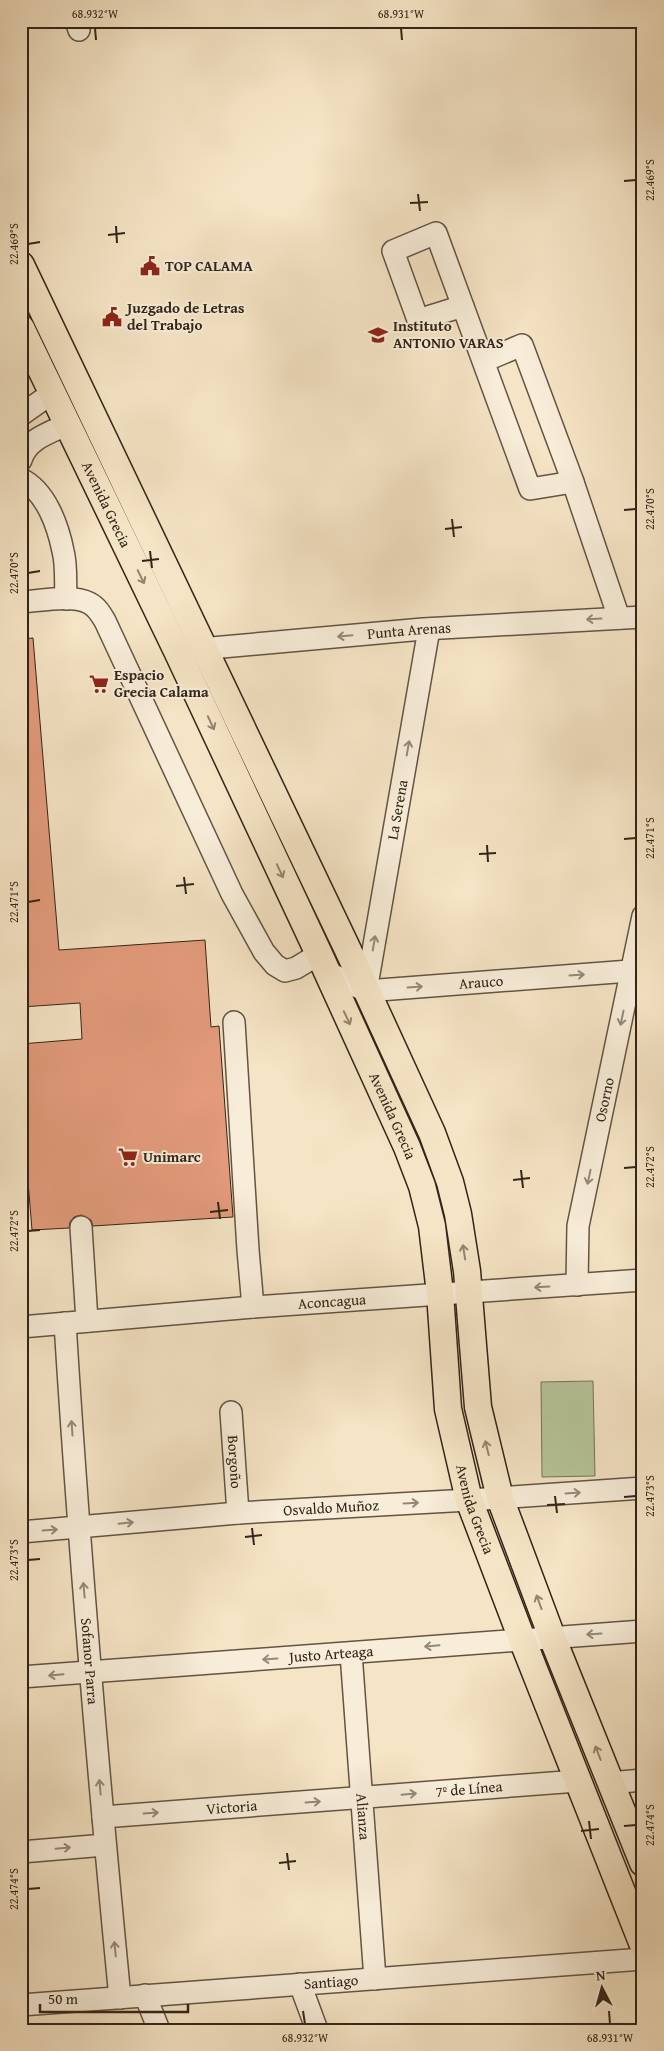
<svg xmlns="http://www.w3.org/2000/svg" width="664" height="2051" font-family="'Gentium Book Plus',serif">
<rect width="100%" height="100%" fill="#f5e4c5"/>
<filter id="stains"><feTurbulence type="fractalNoise" baseFrequency=".004" numOctaves="4"/><feColorMatrix values="0 0 0 0 .2 0 0 0 0 .09 0 0 0 0 .02 0 0 0 .5 -.17"/></filter>
<radialGradient id="worn" r=".72"><stop offset=".6" stop-color="#630" stop-opacity="0"/><stop offset="1" stop-color="#630" stop-opacity=".3"/></radialGradient>
<!-- green -->
<path fill="#b6c599" stroke="#747458" d="M 593,1381 L 595,1476 L 542,1477 L 541,1382 Z"/>
<!-- building -->
<path fill="#e39b7b" stroke="#322418" d="M 33,638 L 59,950 L 205,940 L 211,1027 L 219,1026 L 233,1217 L 93,1226 L 91,1220 L 81,1215 L 74,1217 L 70,1222 L 69,1228 L 32,1230 L 21,1097 L 21,1044 L 82,1039 L 80,1003 L 21,1007 L 21,639 Z"/>
<g fill="none" stroke-linecap="round" stroke-linejoin="round">
<defs>
<g id="minor">
<path d="M 76,21 L 79,30"/>
<path d="M 463,306 L 418,320 L 393,251 L 436,233 L 530,489 L 573,482"/>
<path d="M 484,361 L 522,345 L 573,482 L 619,618"/>
<path d="M 21,415 L 52,393"/>
<path d="M 21,460 C 27,439 49,433 68,424"/>
<path d="M 21,479 C 46,491 58,526 63,551 C 67,566 65,583 66,599"/>
<path d="M 21,602 C 39,601 73,594 89,603 C 97,607 101,614 105,621 L 232,894 L 264,952 L 275,965 L 285,971 L 296,968 L 319,954"/>
<path id="s1" d="M 189,650 L 423,629 L 643,617"/>
<path id="s2" d="M 325,971 L 366,991 L 643,970"/>
<path id="s3" d="M 366,991 L 429,629"/>
<path d="M 234,1022 L 248,1250 L 253,1307"/>
<path d="M 81,1227 L 87,1321"/>
<path id="s4" d="M 577,1285 L 578,1226 L 643,916"/>
<path id="s5" d="M 65,1323 C 79,1548 98,1773 120,1998"/>
<path id="s6" d="M 21,1327 L 253,1307 L 643,1280"/>
<path id="s7" d="M 231,1412 L 238,1513"/>
<path id="s8" d="M 21,1532 L 238,1513 L 469,1500 L 643,1488"/>
<path id="s9" d="M 351,1653 L 375,1979"/>
<path id="s10" d="M 21,1677 L 643,1631"/>
<path d="M 609,1783 L 643,1780"/>
<path id="s11" d="M 103,1817 L 578,1781"/>
<path d="M 21,1852 L 105,1845"/>
<path d="M 300,1984 L 317,2030"/>
<path d="M 145,1995 L 159,2030"/>
<path id="s12" d="M 21,2005 L 643,1959"/>
</g>
<g id="major">
<path d="M 21,265 L 348,950 L 432,1133 L 450,1182 L 458,1214 L 467,1271 L 478,1407 L 500,1498 L 552,1637 L 643,1863"/>
<path id="s13" d="M 21,328 L 177,651 L 319,954 L 407,1147 L 422,1186 L 432,1226 L 440,1293 L 448,1409 L 469,1500 L 522,1639 L 643,1945"/>
</g>
</defs>
<!-- minor casing -->
<use href="#minor" stroke="#635443" stroke-width="24"/>
<!-- major casing -->
<use href="#major" stroke="#322418" stroke-width="29"/>
<!-- minor -->
<use href="#minor" stroke="#f8edd9" stroke-width="21"/>
<!-- major -->
<use href="#major" stroke="#f5e4c5" stroke-width="26"/>
</g>
<!-- one-way arrows -->
<defs><path id="oneway-shaft" d="M-6 0H5M1.5-3L5.5 0L1.5 3" fill="none" stroke-width="1.6" stroke-linecap="round" stroke-linejoin="round" transform="scale(1.25)"/></defs>
<g stroke="#94846e">
<use href="#oneway-shaft" transform="translate(141 577) rotate(64)"/>
<use href="#oneway-shaft" transform="translate(211 723) rotate(65)"/>
<use href="#oneway-shaft" transform="translate(280 871) rotate(65)"/>
<use href="#oneway-shaft" transform="translate(347 1018) rotate(65)"/>
<use href="#oneway-shaft" transform="translate(464 1252) rotate(-99)"/>
<use href="#oneway-shaft" transform="translate(487 1448) rotate(-104)"/>
<use href="#oneway-shaft" transform="translate(539 1602) rotate(-110)"/>
<use href="#oneway-shaft" transform="translate(598 1753) rotate(-111)"/>
</g>
<g stroke="#958878">
<use href="#oneway-shaft" transform="translate(594 619) rotate(177)"/>
<use href="#oneway-shaft" transform="translate(345 636) rotate(175)"/>
<use href="#oneway-shaft" transform="translate(408 748) rotate(-80)"/>
<use href="#oneway-shaft" transform="translate(374 943) rotate(-80)"/>
<use href="#oneway-shaft" transform="translate(577 975) rotate(-4)"/>
<use href="#oneway-shaft" transform="translate(415 987) rotate(-4)"/>
<use href="#oneway-shaft" transform="translate(622 1018) rotate(102)"/>
<use href="#oneway-shaft" transform="translate(589 1177) rotate(102)"/>
<use href="#oneway-shaft" transform="translate(542 1287) rotate(177)"/>
<use href="#oneway-shaft" transform="translate(72 1428) rotate(-94)"/>
<use href="#oneway-shaft" transform="translate(573 1493) rotate(-4)"/>
<use href="#oneway-shaft" transform="translate(411 1503) rotate(-3)"/>
<use href="#oneway-shaft" transform="translate(126 1523) rotate(-6)"/>
<use href="#oneway-shaft" transform="translate(50 1530) rotate(-4)"/>
<use href="#oneway-shaft" transform="translate(84 1590) rotate(-95)"/>
<use href="#oneway-shaft" transform="translate(594 1634) rotate(176)"/>
<use href="#oneway-shaft" transform="translate(432 1646) rotate(175)"/>
<use href="#oneway-shaft" transform="translate(270 1659) rotate(176)"/>
<use href="#oneway-shaft" transform="translate(56 1675) rotate(175)"/>
<use href="#oneway-shaft" transform="translate(100 1787) rotate(-95)"/>
<use href="#oneway-shaft" transform="translate(409 1794) rotate(-5)"/>
<use href="#oneway-shaft" transform="translate(313 1802) rotate(-4)"/>
<use href="#oneway-shaft" transform="translate(151 1813) rotate(-4)"/>
<use href="#oneway-shaft" transform="translate(63 1848) rotate(-5)"/>
<use href="#oneway-shaft" transform="translate(115 1949) rotate(-96)"/>
</g>
<!-- ticks -->
<path fill="none" stroke="#322418" stroke-width="2" d="M 95,28 L 96,40M 401,28 L 402,40M 624,181 L 636,180M 418,194 L 420,211M 410,203 L 428,202M 116,226 L 117,243M 108,235 L 125,233M 28,244 L 40,242M 624,510 L 636,509M 452,519 L 454,537M 445,529 L 462,527M 150,551 L 152,568M 142,561 L 159,559M 28,573 L 40,571M 624,839 L 636,838M 487,845 L 488,862M 479,854 L 496,853M 184,877 L 186,894M 176,886 L 194,884M 28,902 L 40,900M 624,1168 L 636,1167M 521,1170 L 523,1188M 513,1180 L 530,1178M 218,1202 L 220,1219M 210,1212 L 228,1210M 28,1231 L 40,1230M 555,1496 L 557,1513M 624,1497 L 636,1496M 547,1505 L 565,1504M 252,1528 L 254,1545M 245,1537 L 262,1535M 28,1560 L 40,1559M 589,1821 L 591,1839M 624,1826 L 636,1825M 581,1831 L 599,1829M 287,1853 L 289,1870M 279,1863 L 296,1861M 28,1889 L 40,1888M 303,2011 L 305,2024M 609,2011 L 610,2024"/>
<!-- icons -->
<defs>
<symbol id="civic-bare" viewBox="-9 -9 18 18"><path d="M-.6-6.5H3V-4.5H.6V-3L4-1V1h2V6H-6V1h2V-1L-.6-3ZM-1.2 2.5V6h2.4V2.5Z" fill="#8f2418" stroke="#f8edd9" stroke-width="2.5" paint-order="stroke"/></symbol>
<symbol id="school-bare" viewBox="-9 -9 18 18"><path d="M0-5L7-2L0 1L-7-2ZM-4 1L0 2.5L4 1V4Q0 6-4 4Z" fill="#8f2418" stroke="#f8edd9" stroke-width="2.5" paint-order="stroke"/></symbol>
<symbol id="supermarket-bare" viewBox="-9 -9 18 18"><path d="M-6-5.5h2.5l.6 2H6L4.5 2H-2.5L-4.4-4H-6ZM-1.5 3.2a1.3 1.3 0 1 0 .1 0ZM3 3.2a1.3 1.3 0 1 0 .1 0Z" fill="#8f2418" stroke="#f8edd9" stroke-width="2.5" paint-order="stroke"/></symbol>
</defs>
<g fill-rule="evenodd">
<use href="#civic-bare" x="136" y="252" width="28" height="28"/>
<use href="#civic-bare" x="98" y="303" width="28" height="28"/>
<use href="#school-bare" x="364" y="321" width="28" height="28"/>
<use href="#supermarket-bare" x="85" y="670" width="28" height="28"/>
<use href="#supermarket-bare" x="114" y="1143" width="28" height="28"/>
</g>
<g text-anchor="middle" stroke-width="4" stroke-linejoin="round" paint-order="stroke">
<!-- poi labels -->
<g font-size="15" font-weight="bold" fill="#322418" stroke="#f8edd9" text-anchor="start">
<text x="165" y="271">TOP CALAMA</text>
<text x="127" y="313">Juzgado de Letras<tspan x="127" dy="17">del Trabajo</tspan></text>
<text x="393" y="331">Instituto<tspan x="393" dy="17">ANTONIO VARAS</tspan></text>
<text x="114" y="680">Espacio<tspan x="114" dy="17">Grecia Calama</tspan></text>
<text x="143" y="1162">Unimarc</text>
</g>
<!-- street labels -->
<g font-size="15" fill="#322418" stroke="#f8edd9">
<text dy="5" stroke="none"><textPath href="#s13" startOffset="196">Avenida Grecia</textPath></text>
<text dy="5" stroke="none"><textPath href="#s1" startOffset="221">Punta Arenas</textPath></text>
<text dy="5" stroke="none"><textPath href="#s3" startOffset="184">La Serena</textPath></text>
<text dy="5" stroke="none"><textPath href="#s2" startOffset="161">Arauco</textPath></text>
<text dy="5" stroke="none"><textPath href="#s4" startOffset="188">Osorno</textPath></text>
<text dy="5" stroke="none"><textPath href="#s13" startOffset="871">Avenida Grecia</textPath></text>
<text dy="5" stroke="none"><textPath href="#s6" startOffset="312">Aconcagua</textPath></text>
<text dy="5" stroke="none"><textPath href="#s7" startOffset="50">Borgoño</textPath></text>
<text dy="5" stroke="none"><textPath href="#s8" startOffset="311">Osvaldo Muñoz</textPath></text>
<text dy="5" stroke="none"><textPath href="#s13" startOffset="1276">Avenida Grecia</textPath></text>
<text dy="5" stroke="none"><textPath href="#s10" startOffset="311">Justo Arteaga</textPath></text>
<text dy="5" stroke="none"><textPath href="#s5" startOffset="339">Sofanor Parra</textPath></text>
<text transform="translate(469 1789) rotate(-5)" y="5">7º de Línea</text>
<text dy="5" stroke="none"><textPath href="#s11" startOffset="129">Victoria</textPath></text>
<text dy="5" stroke="none"><textPath href="#s9" startOffset="164">Alianza</textPath></text>
<text dy="5" stroke="none"><textPath href="#s12" startOffset="311">Santiago</textPath></text>
</g>
</g>
<!-- margin -->
<rect width="664" height="2051" fill="none" stroke="#f5e4c5" stroke-width="55"/>
<!-- north arrow -->
<g transform="translate(602 1988) rotate(354)" stroke="#f8edd9" stroke-width="4" paint-order="stroke">
<path d="M0-4L9 19L0 12L-9 19Z" fill="#322418"/>
<text y="-8" font-size="14" font-weight="bold" text-anchor="middle" fill="#322418">N</text>
</g>
<!-- scale -->
<path d="M40 2004v8h148v-8" fill="none" stroke="#322418" stroke-width="2.5"/>
<text x="48" y="2004" font-size="15" fill="#322418" stroke="#f8edd9" stroke-width="4" paint-order="stroke">50 m</text>
<rect x="28" y="28" width="608" height="1996" fill="none" stroke="#322418" stroke-width="2"/>
<g font-size="12" text-anchor="middle" fill="#322418">
<text x="95" y="18">68.932°W</text>
<text x="401" y="18">68.931°W</text>
<text transform="translate(650 180) rotate(-90)" y="4">22.469°S</text>
<text transform="translate(14 244) rotate(-90)" y="4">22.469°S</text>
<text transform="translate(650 509) rotate(-90)" y="4">22.470°S</text>
<text transform="translate(14 573) rotate(-90)" y="4">22.470°S</text>
<text transform="translate(650 838) rotate(-90)" y="4">22.471°S</text>
<text transform="translate(14 902) rotate(-90)" y="4">22.471°S</text>
<text transform="translate(650 1167) rotate(-90)" y="4">22.472°S</text>
<text transform="translate(14 1231) rotate(-90)" y="4">22.472°S</text>
<text transform="translate(650 1496) rotate(-90)" y="4">22.473°S</text>
<text transform="translate(14 1560) rotate(-90)" y="4">22.473°S</text>
<text transform="translate(650 1825) rotate(-90)" y="4">22.474°S</text>
<text transform="translate(14 1889) rotate(-90)" y="4">22.474°S</text>
<text x="305" y="2042">68.932°W</text>
<text x="610" y="2042">68.931°W</text>
</g>
<rect width="100%" height="100%" filter="url(#stains)"/>
<rect width="100%" height="100%" fill="url(#worn)"/>
</svg>
